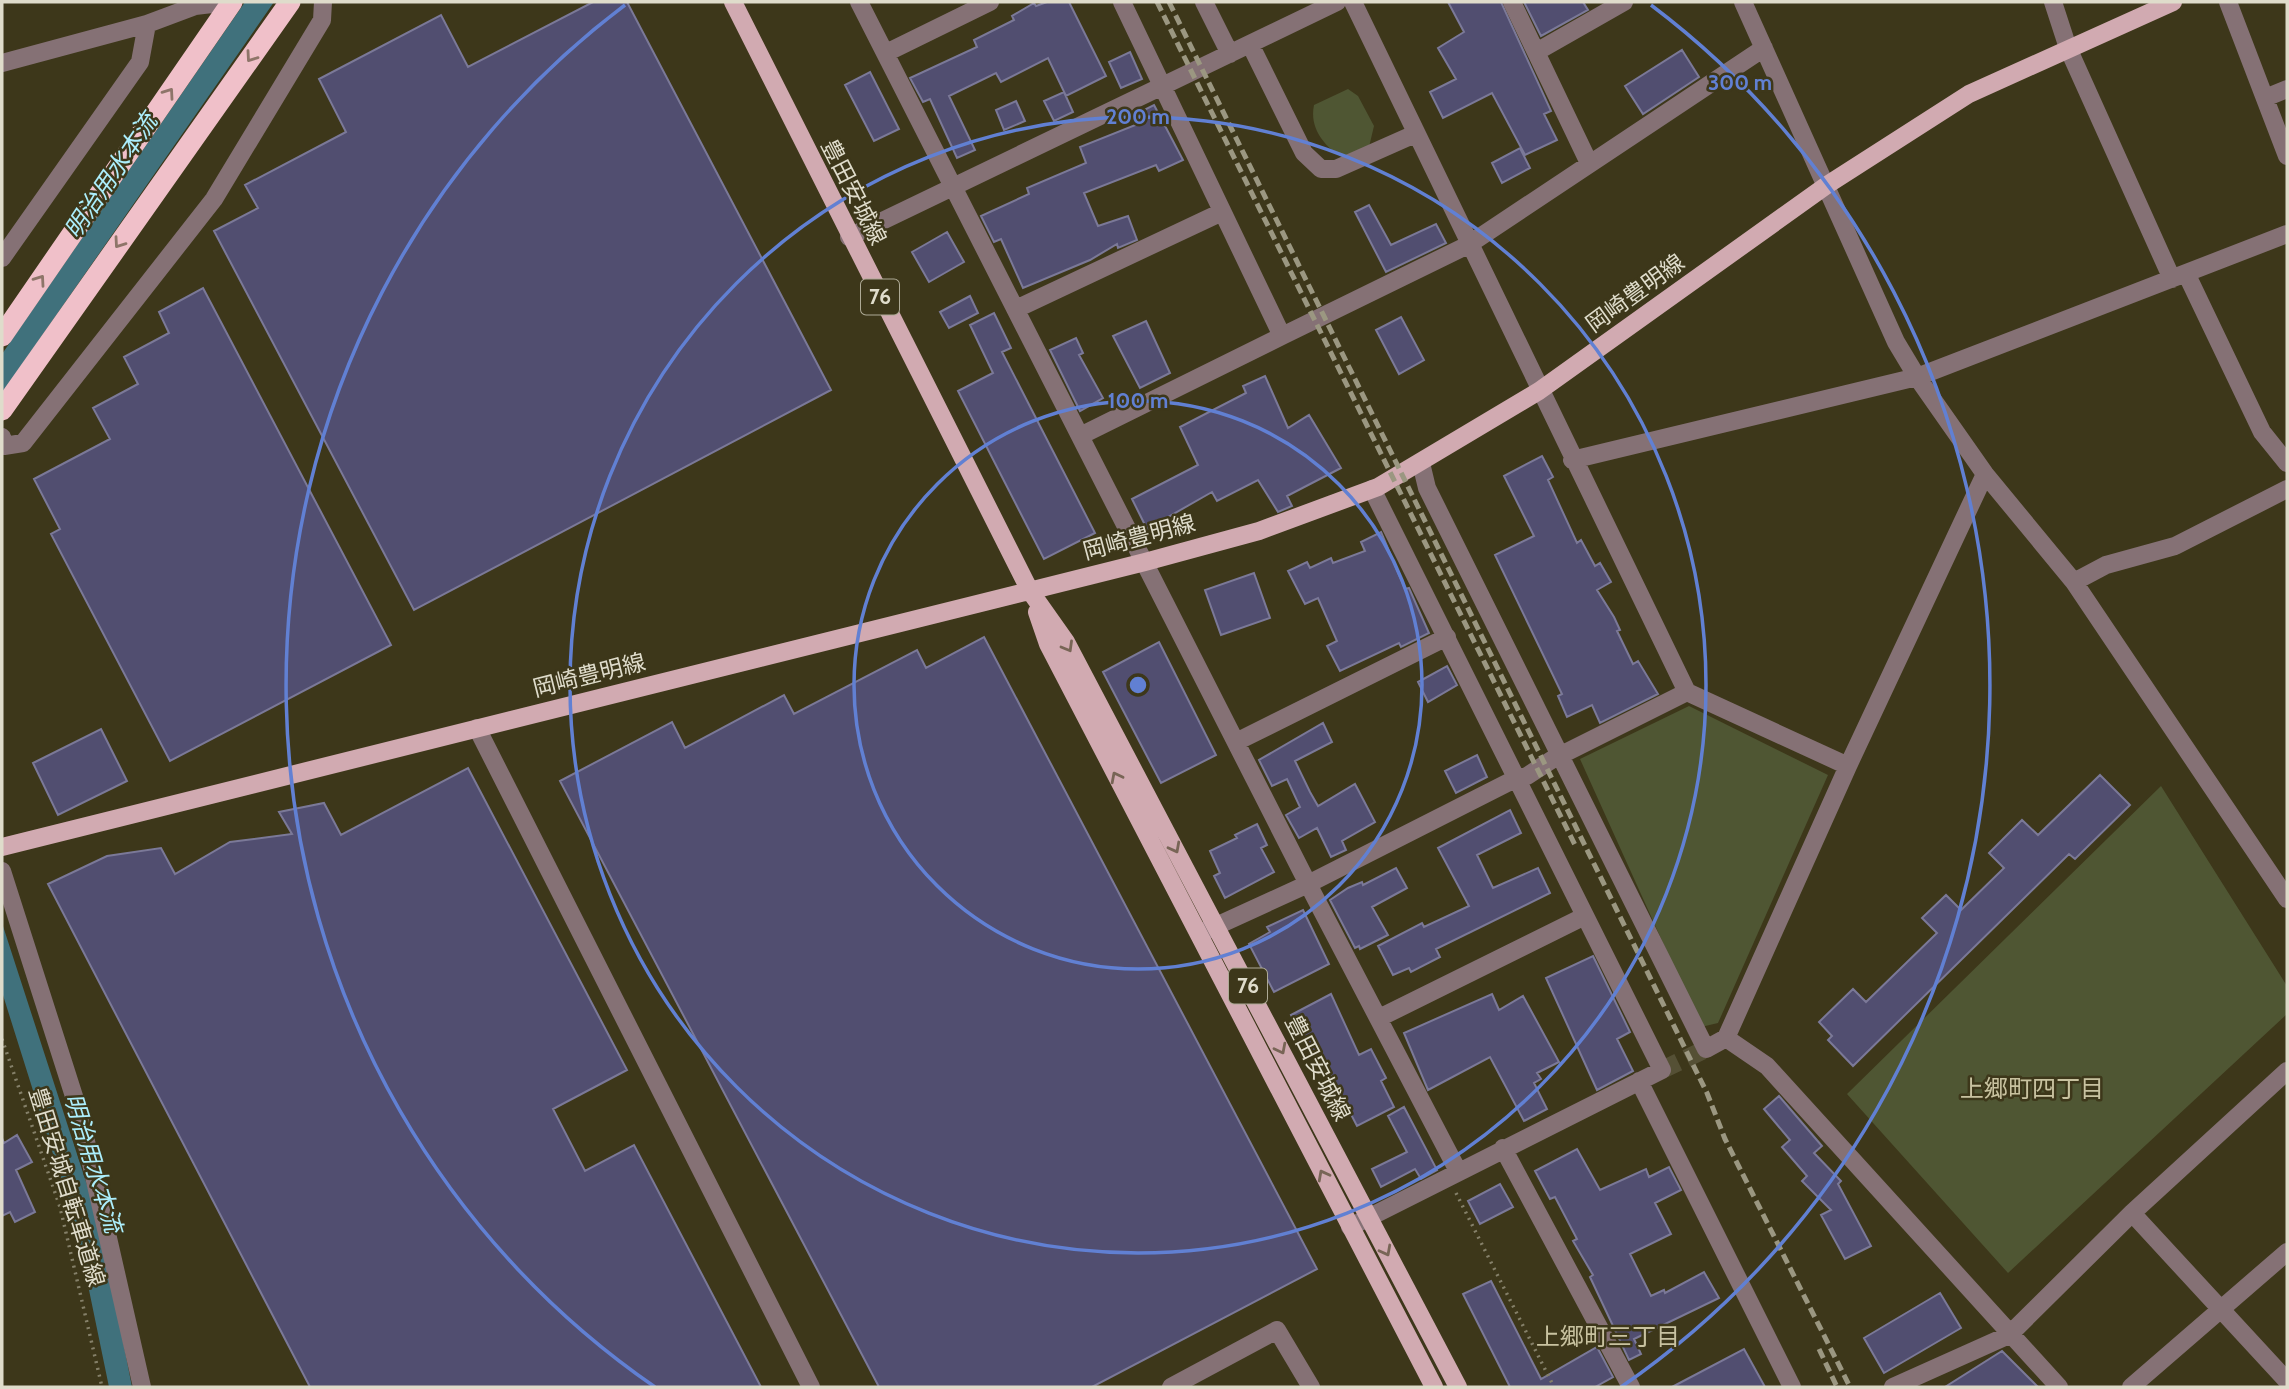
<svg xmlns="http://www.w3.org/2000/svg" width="2289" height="1389" font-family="Cabin,'Noto Sans JP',sans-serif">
<rect width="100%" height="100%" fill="#3d371a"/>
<!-- green -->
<path fill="#4f5633" d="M 1348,89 L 1358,96 L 1374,126 L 1369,147 L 1343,158 C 1325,147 1309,129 1314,105 Z
M 1689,706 L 1828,775 L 1718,1023 L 1701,1027 L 1580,759 Z
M 2161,786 L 2287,986 L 2287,1014 L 2008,1273 L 1847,1094 Z"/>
<!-- water -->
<path fill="#40717c" d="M 245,2 L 274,2 L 16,373 L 2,400 L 2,354 Z
M 2,923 L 101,1228 L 132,1387 L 109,1387 L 76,1227 L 2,992 Z"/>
<!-- building -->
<path fill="#514e70" stroke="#7b7998" stroke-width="2" d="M 593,2 L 627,2 L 831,390 L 414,610 L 214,231 L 258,208 L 245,185 L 346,132 L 319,79 L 441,15 L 468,67 Z
M 1047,2 L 1069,2 L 1106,76 L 1066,96 L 1048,58 L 1001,82 L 996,73 L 949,96 L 975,150 L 957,158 L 930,99 L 923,102 L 910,78 L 977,47 L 974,40 L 1014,20 L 1012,16 L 1034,3 L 1036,6 Z
M 1448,2 L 1501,2 L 1551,111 L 1544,114 L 1557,140 L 1525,155 L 1492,93 L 1443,118 L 1430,92 L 1456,79 L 1438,48 L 1464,32 Z
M 1524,2 L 1583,2 L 1588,10 L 1541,36 Z
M 1682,50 L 1699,77 L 1643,114 L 1625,86 Z
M 1130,52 L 1142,79 L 1121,88 L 1109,62 Z
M 870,72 L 899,129 L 874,141 L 845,85 Z
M 1064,92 L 1073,112 L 1054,121 L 1044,101 Z
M 1016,101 L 1025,121 L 1004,130 L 996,110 Z
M 1154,105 L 1183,160 L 1159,171 L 1156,165 L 1084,193 L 1098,226 L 1128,216 L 1137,240 L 1118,248 L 1117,244 L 1090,260 L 1023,288 L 1001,239 L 994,242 L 981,216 L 1029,194 L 1027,188 L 1086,163 L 1080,147 L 1138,124 L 1134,115 Z
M 1520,148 L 1530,168 L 1502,183 L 1492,163 Z
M 1369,205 L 1391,245 L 1436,224 L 1446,243 L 1386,272 L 1355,212 Z
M 947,232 L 964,262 L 929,282 L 912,252 Z
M 203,288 L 391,645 L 170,761 L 51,534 L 60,529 L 34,479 L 110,439 L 93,408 L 138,384 L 124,357 L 169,333 L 159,312 Z
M 970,296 L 978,313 L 949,328 L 940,312 Z
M 994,313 L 1011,348 L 1002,352 L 1095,533 L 1044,559 L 958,391 L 993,373 L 970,325 Z
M 1401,317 L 1424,360 L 1399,374 L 1376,330 Z
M 1146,321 L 1170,373 L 1140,388 L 1113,336 Z
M 1076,338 L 1083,353 L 1079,355 L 1103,398 L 1080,411 L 1050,350 Z
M 1265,376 L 1288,428 L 1309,415 L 1341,468 L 1287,496 L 1292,506 L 1278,512 L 1258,480 L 1217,501 L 1212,492 L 1147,529 L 1132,499 L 1198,465 L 1180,427 L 1246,393 L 1243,386 Z
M 1542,456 L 1553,477 L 1548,480 L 1577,543 L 1581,540 L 1595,566 L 1600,563 L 1611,582 L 1597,590 L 1614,617 L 1620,630 L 1617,631 L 1633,664 L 1638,661 L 1658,694 L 1600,723 L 1592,705 L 1567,717 L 1558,696 L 1562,694 L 1495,555 L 1534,536 L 1504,476 Z
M 1381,532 L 1405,589 L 1409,588 L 1429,633 L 1401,647 L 1399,643 L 1340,671 L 1327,646 L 1337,641 L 1318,598 L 1305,604 L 1288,571 L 1307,562 L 1310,568 L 1331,558 L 1333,563 L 1365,551 L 1361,542 Z
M 1254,573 L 1270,618 L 1221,635 L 1205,590 Z
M 984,637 L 1317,1269 L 1092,1387 L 879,1387 L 560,781 L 672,722 L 685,748 L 784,695 L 794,714 L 917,650 L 926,668 Z
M 1159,642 L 1216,755 L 1161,783 L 1103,672 Z
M 1447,666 L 1457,685 L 1428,702 L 1418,682 Z
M 1323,723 L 1332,742 L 1295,761 L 1310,792 L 1318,806 L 1355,784 L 1375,822 L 1342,841 L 1346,850 L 1331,857 L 1317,828 L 1299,838 L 1286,815 L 1300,807 L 1287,779 L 1272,786 L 1259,760 Z
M 101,729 L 127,781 L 58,815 L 33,763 Z
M 1477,755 L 1487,777 L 1456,793 L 1445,771 Z
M 468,768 L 627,1070 L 553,1109 L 585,1171 L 634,1145 L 761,1387 L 310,1387 L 48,884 L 107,856 L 161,848 L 175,874 L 230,842 L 292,834 L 279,812 L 324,803 L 341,835 Z
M 2100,775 L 2130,805 L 2075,859 L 2069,854 L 1853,1066 L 1828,1040 L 1832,1036 L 1819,1022 L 1853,989 L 1866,1002 L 1937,933 L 1922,918 L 1946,895 L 1961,910 L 2004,868 L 1989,853 L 2022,820 L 2038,835 Z
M 1510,810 L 1521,833 L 1477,855 L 1493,888 L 1538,868 L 1550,893 L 1436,949 L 1440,957 L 1411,972 L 1409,968 L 1393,975 L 1378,946 L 1422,923 L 1424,927 L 1469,906 L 1438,848 Z
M 1257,824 L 1267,845 L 1261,848 L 1274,872 L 1225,898 L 1214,876 L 1220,873 L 1210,851 L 1237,838 L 1235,835 Z
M 1396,868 L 1407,888 L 1372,907 L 1388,935 L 1360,949 L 1359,946 L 1355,948 L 1330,900 L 1348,888 L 1362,882 L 1363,885 Z
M 1303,910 L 1329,964 L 1274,992 L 1249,944 L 1270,932 L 1267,927 Z
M 1593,956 L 1630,1032 L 1617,1039 L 1633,1071 L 1597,1090 L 1546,978 Z
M 1331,994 L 1359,1055 L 1371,1049 L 1386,1078 L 1381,1081 L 1394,1107 L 1357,1126 L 1326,1066 L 1320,1069 L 1291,1015 Z
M 1492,994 L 1499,1010 L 1523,996 L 1559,1062 L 1537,1073 L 1541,1079 L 1534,1083 L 1547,1109 L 1524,1121 L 1490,1057 L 1428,1090 L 1404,1033 Z
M 1779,1096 L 1822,1146 L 1814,1153 L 1841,1181 L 1838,1184 L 1871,1246 L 1845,1259 L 1821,1215 L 1831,1210 L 1802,1181 L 1807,1176 L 1782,1147 L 1790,1140 L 1764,1109 Z
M 1404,1107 L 1437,1170 L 1421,1179 L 1415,1169 L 1381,1187 L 1372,1169 L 1407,1152 L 1388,1116 Z
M 17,1135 L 32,1162 L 16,1170 L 35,1212 L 15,1222 L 10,1212 L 2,1216 L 2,1138 L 4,1143 Z
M 1577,1149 L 1600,1190 L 1646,1169 L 1649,1177 L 1669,1167 L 1681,1190 L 1655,1203 L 1671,1234 L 1630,1254 L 1651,1296 L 1664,1290 L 1665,1293 L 1704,1272 L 1719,1298 L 1634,1339 L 1641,1354 L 1629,1360 L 1590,1277 L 1593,1275 L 1573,1241 L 1577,1239 L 1555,1197 L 1550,1199 L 1535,1171 Z
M 1500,1184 L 1513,1207 L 1480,1224 L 1468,1201 Z
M 1491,1281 L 1541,1379 L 1597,1347 L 1613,1377 L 1595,1387 L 1510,1387 L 1463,1294 Z
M 1940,1293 L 1961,1328 L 1884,1373 L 1864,1338 Z
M 1744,1349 L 1765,1387 L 1672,1387 Z
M 2002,1351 L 2038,1387 L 1945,1387 Z"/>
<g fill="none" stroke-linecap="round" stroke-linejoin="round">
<!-- minor-tunnel -->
<path stroke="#555035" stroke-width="18" stroke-dasharray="18 9" stroke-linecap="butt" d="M 1662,1070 L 1706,1049"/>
<!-- path -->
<path stroke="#858069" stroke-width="3.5" stroke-dasharray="2 5" stroke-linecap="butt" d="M 2,1039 L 60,1207 L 102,1387
M 1456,1193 L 1554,1387"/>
<!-- minor -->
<path stroke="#857175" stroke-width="18" d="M 859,2 L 1308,884 L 1458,1171
M 1204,2 L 1230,54
M 1353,2 L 1687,692 L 1848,766
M 1512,2 L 1589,163
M 1743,2 L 1896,342 L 1917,377 L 1985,474 L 2074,582 L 2287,899
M 2053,2 L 2068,48 L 2172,279
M 2228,2 L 2287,156
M 1251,46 L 1304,153 L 1321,169 L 1336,169 L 1415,134
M 1538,51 L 1624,2
M 886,53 L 990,2
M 2,63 L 147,24 L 195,6 L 229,2
M 2265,98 L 2287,89
M 849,237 L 1337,2
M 2,258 L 140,62 L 147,24
M 2186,273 L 2262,432 L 2287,463
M 1016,309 L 1222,212
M 1282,336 L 1468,245 L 1764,48
M 1080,436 L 1282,336 L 1122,2
M 2,437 L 4,446 L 23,443 L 214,199 L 322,20 L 323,2
M 1572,460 L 1917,377 L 2287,234
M 1421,463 L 1427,488 L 1706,1049 L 1726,1038 L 1848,766 L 1985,474
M 2074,582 L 2106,565 L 2175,546 L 2287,489
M 477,728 L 811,1387
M 1236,742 L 1447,637
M 2,871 L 80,1115 L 142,1387
M 1201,933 L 1308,884 L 1517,778 L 1527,776 L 1553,759 L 1687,692
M 1379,1018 L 1585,916
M 1726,1038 L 1767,1066 L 2059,1387
M 1639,1081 L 1792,1387
M 1503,1148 L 1631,1387
M 2132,1213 L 2287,1381
M 1350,1227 L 1662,1070 L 1372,489
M 1171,1387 L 1277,1330 L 1311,1387
M 1893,1387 L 2009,1335 L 2132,1213 L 2287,1071
M 2131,1387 L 2287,1252"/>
<!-- major -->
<path stroke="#d1aab1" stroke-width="18" d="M 733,2 L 1030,591 L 1066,642 L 1458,1387
M 1037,612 L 1048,644 L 1434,1387
M 2,847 L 1145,562 L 1259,531 L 1378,487 L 1539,391 L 1827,185 L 1969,94 L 2173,2"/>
<!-- highway -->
<path stroke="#f0c0c9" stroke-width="21" d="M 2,336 L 232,2
M 2,410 L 290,2"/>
<!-- rail -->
<path stroke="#9b9781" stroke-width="5" stroke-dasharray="10 5" stroke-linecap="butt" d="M 1157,2 L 1575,845
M 1169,2 L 1707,1093 L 1725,1139 L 1850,1387
M 1819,1349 L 1837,1387"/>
</g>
<!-- one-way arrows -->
<defs><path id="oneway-chevron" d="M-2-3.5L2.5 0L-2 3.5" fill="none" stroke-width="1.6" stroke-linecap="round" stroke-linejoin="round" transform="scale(1.75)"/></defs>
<g stroke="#8e7569">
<use href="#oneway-chevron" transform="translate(251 57) rotate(125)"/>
<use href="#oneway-chevron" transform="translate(169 93) rotate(-55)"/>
<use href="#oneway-chevron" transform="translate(119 243) rotate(125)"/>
<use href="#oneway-chevron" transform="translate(40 280) rotate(-55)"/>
</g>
<g stroke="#786556">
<use href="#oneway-chevron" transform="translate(1068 647) rotate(60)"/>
<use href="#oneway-chevron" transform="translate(1116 777) rotate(-117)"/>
<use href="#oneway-chevron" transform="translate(1175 848) rotate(62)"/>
<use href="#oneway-chevron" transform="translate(1281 1049) rotate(63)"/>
<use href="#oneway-chevron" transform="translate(1323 1175) rotate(-118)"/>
<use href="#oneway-chevron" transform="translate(1386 1251) rotate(62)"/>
</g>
<!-- distance rings -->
<g fill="none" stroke="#6180d3" stroke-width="3.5">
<circle cx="1138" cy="685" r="284"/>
<circle cx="1138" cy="685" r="568"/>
<path d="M655 1387A852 852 0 0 1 625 5M1651 5A852 852 0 0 1 1621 1387"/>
</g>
<g text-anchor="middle" stroke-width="5" stroke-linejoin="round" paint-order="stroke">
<!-- shield labels -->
<g fill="#3d371a" stroke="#aeaa96" stroke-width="2">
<rect x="861" y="279.5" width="38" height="35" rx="5"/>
<rect x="1229" y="968.5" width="38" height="35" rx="5"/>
</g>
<g font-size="21" font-weight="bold" fill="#dfdccb">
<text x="880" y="304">76</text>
<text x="1248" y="993">76</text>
</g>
<!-- street labels -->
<g font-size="23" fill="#dfdccb" stroke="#3d371a">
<text transform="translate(854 192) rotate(63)" y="8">豊田安城線</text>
<text transform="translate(1635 293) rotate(-36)" y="8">岡崎豊明線</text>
<text transform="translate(1139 537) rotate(-15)" y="8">岡崎豊明線</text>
<text transform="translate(589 675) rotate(-14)" y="8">岡崎豊明線</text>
<text transform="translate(1318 1068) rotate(63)" y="8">豊田安城線</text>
<text transform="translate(67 1187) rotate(73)" y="8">豊田安城自転車道線</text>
</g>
<!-- water labels -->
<g font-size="24" font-style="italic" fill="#aceefc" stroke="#3d371a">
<text transform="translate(111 176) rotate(-56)" y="8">明治用水本流</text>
<text transform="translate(93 1163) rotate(73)" y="8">明治用水本流</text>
</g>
<!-- neighbourhood labels -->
<g font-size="24" fill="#c8c2a0" stroke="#3d371a">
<text x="2032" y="1097">上郷町四丁目</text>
<text x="1608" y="1345">上郷町三丁目</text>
</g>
</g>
<circle cx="1138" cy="685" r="10" fill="#6180d3" stroke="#3d371a" stroke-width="3.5"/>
<g font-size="21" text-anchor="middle" font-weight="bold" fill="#6180d3" stroke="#3d371a" stroke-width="5" stroke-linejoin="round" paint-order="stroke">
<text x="1740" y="90">300 m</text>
<text x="1138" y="124">200 m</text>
<text x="1138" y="408">100 m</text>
</g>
<!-- border -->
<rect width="2289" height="1389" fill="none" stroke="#dfdccb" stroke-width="7"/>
</svg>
